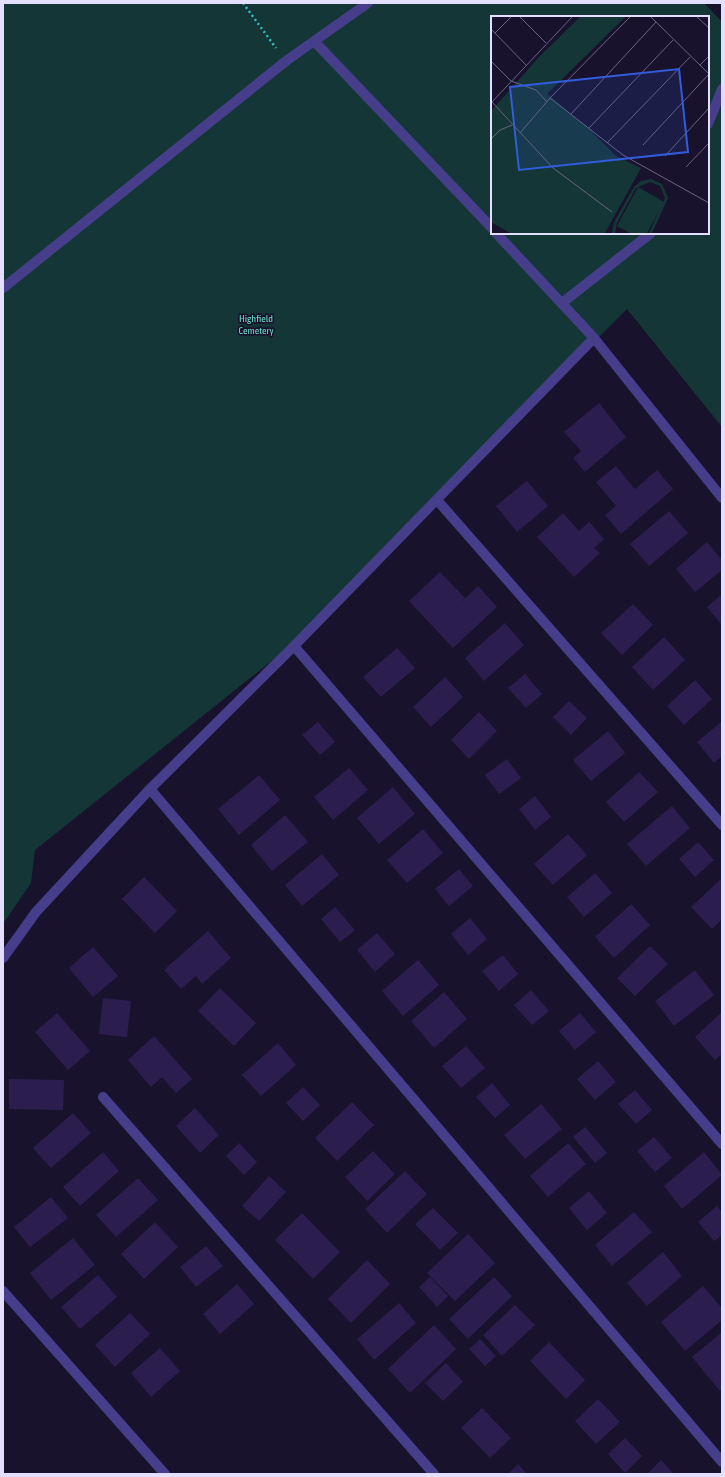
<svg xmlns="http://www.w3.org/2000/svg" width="725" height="1477" font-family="'Asap Condensed',sans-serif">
<rect width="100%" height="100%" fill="#19122d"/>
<!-- green -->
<path fill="#153637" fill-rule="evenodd" d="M 3,3 L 704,3 L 722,22 L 722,427 L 627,309 L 299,639 L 35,850 L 31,883 L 3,924 ZM 492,17 L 708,17 L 708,233 L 492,233 Z"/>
<!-- building -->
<path fill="#2b1e4e" d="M 599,403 L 626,437 L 585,472 L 573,458 L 581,451 L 564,432 Z
M 616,466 L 635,489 L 619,503 L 657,470 L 673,489 L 621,534 L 605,515 L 616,506 L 596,482 Z
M 527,481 L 548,506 L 517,532 L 496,506 Z
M 669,511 L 688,533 L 649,566 L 630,544 Z
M 563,513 L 579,531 L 589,522 L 604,539 L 594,548 L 600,553 L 574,577 L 537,537 Z
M 707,542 L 722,560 L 722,570 L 695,592 L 676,569 Z
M 440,572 L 465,598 L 454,609 L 478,586 L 497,607 L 453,648 L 409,601 Z
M 722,594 L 722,625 L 707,607 Z
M 633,604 L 653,625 L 622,655 L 601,633 Z
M 505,623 L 524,645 L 484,681 L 465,658 Z
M 664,637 L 685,660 L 653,690 L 632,667 Z
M 397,648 L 415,668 L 381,697 L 363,677 Z
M 525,674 L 542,694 L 526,708 L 508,688 Z
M 445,677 L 463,697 L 431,727 L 413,707 Z
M 695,680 L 712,699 L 684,725 L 667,706 Z
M 569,701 L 587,718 L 571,735 L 553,717 Z
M 479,712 L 497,731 L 469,759 L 451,740 Z
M 722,721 L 722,756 L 714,763 L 697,742 Z
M 318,722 L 335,742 L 320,755 L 302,735 Z
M 608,731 L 625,753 L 591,781 L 573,760 Z
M 507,759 L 521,778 L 499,794 L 485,775 Z
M 349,768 L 368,790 L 333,820 L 314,797 Z
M 639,772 L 658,792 L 624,822 L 606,802 Z
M 259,775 L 280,800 L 239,835 L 218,809 Z
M 393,787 L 415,814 L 379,844 L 357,818 Z
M 535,796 L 551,817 L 535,830 L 519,809 Z
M 672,806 L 690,828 L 646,866 L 627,844 Z
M 285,815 L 308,842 L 272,871 L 251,845 Z
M 423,829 L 443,853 L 407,883 L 387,860 Z
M 568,834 L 587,855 L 553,885 L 534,864 Z
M 698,842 L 714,860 L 695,877 L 679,859 Z
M 322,854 L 339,875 L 302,906 L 285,885 Z
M 459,869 L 473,886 L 449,906 L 435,889 Z
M 595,873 L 612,893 L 584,917 L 567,897 Z
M 144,877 L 177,911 L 155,933 L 122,899 Z
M 722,878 L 722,919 L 712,929 L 691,907 Z
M 631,904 L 650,925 L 614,958 L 595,937 Z
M 335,907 L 355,930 L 340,942 L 321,919 Z
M 470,918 L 487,939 L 468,955 L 451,934 Z
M 208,931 L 231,958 L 202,984 L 196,976 L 181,989 L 164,970 Z
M 377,933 L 395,954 L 375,972 L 357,950 Z
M 650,946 L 668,964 L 635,996 L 617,978 Z
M 93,947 L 118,976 L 93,997 L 69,968 Z
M 503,955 L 518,974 L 499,991 L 482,971 Z
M 418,960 L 439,985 L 403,1016 L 382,991 Z
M 695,970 L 714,995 L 674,1026 L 655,1001 Z
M 220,988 L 256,1023 L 234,1046 L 198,1011 Z
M 531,990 L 549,1011 L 532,1025 L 514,1005 Z
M 444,992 L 467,1019 L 434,1048 L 411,1021 Z
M 103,998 L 131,1001 L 127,1037 L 99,1034 Z
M 722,1012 L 722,1054 L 715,1060 L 695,1037 Z
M 57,1013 L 90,1051 L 68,1070 L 35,1032 Z
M 580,1013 L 596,1032 L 575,1050 L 559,1031 Z
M 154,1036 L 192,1079 L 176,1093 L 162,1077 L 151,1087 L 128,1060 Z
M 278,1043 L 296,1065 L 261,1096 L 242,1075 Z
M 466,1046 L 485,1068 L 461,1088 L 442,1066 Z
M 598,1061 L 616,1082 L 595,1100 L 577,1079 Z
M 9,1079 L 64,1080 L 63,1110 L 9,1109 Z
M 492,1083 L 510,1105 L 495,1118 L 476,1097 Z
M 303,1087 L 320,1105 L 303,1121 L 286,1103 Z
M 635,1090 L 652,1110 L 636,1124 L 618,1104 Z
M 352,1102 L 374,1125 L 337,1161 L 315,1138 Z
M 541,1104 L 562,1129 L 525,1159 L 504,1135 Z
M 195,1108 L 219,1135 L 200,1153 L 176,1126 Z
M 73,1113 L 91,1133 L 51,1168 L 33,1148 Z
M 585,1127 L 607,1153 L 595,1163 L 573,1137 Z
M 654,1137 L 672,1158 L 655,1172 L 637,1151 Z
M 239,1143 L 257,1162 L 244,1175 L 226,1156 Z
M 568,1143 L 586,1164 L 548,1197 L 530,1176 Z
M 373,1151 L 395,1174 L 367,1201 L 345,1177 Z
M 103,1152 L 119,1171 L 80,1206 L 63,1187 Z
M 704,1152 L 722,1175 L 682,1209 L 664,1186 Z
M 405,1171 L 427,1194 L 387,1233 L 365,1209 Z
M 269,1176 L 286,1192 L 259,1221 L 242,1206 Z
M 138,1178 L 158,1200 L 116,1237 L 96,1215 Z
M 589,1191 L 607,1213 L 587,1230 L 569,1208 Z
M 51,1197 L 68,1218 L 30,1247 L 14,1227 Z
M 717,1206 L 722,1212 L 722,1235 L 714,1241 L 698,1222 Z
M 433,1208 L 458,1233 L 440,1250 L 415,1224 Z
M 634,1212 L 652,1232 L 612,1266 L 595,1245 Z
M 302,1213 L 340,1252 L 313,1279 L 275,1240 Z
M 155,1222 L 178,1247 L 144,1279 L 121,1254 Z
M 468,1234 L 495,1263 L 455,1301 L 427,1273 Z
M 73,1238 L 95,1265 L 51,1300 L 30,1273 Z
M 206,1246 L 223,1266 L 196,1287 L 180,1267 Z
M 663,1252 L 682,1276 L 647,1306 L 627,1283 Z
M 367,1260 L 390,1284 L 351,1323 L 328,1299 Z
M 98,1275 L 117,1297 L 80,1329 L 61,1307 Z
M 430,1277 L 448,1296 L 437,1307 L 419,1287 Z
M 494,1277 L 512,1296 L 468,1339 L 449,1319 Z
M 237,1284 L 254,1304 L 220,1334 L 203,1314 Z
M 703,1286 L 722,1308 L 722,1320 L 685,1351 L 661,1322 Z
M 399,1303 L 416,1323 L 374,1360 L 357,1339 Z
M 515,1305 L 535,1325 L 502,1356 L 483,1335 Z
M 130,1313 L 150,1334 L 115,1367 L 95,1345 Z
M 434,1325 L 456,1349 L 410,1393 L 388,1369 Z
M 722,1332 L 722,1389 L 720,1391 L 692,1357 Z
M 480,1339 L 496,1356 L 485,1366 L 469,1349 Z
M 549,1342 L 585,1380 L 566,1399 L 530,1361 Z
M 160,1348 L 180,1371 L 151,1397 L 131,1373 Z
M 446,1363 L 463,1382 L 443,1401 L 425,1383 Z
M 598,1399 L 620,1422 L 596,1444 L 575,1421 Z
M 482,1408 L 511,1438 L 490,1458 L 461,1428 Z
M 625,1438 L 642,1456 L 625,1473 L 608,1454 Z
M 661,1460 L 674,1474 L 647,1474 Z
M 518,1464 L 527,1474 L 508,1474 Z"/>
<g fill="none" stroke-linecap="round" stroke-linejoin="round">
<!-- path -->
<path stroke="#32bebf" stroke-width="2.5" stroke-dasharray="2 3" stroke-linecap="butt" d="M 243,3 L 276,48"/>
<!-- minor -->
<path stroke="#463e8b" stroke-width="10" d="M 314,41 L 492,228
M 708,124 L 722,89
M 496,233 L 594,338 L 722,498
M 3,288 L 286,61 L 368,3
M 562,303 L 651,233
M 437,500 L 722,825
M 294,646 L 722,1144
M 150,789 L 722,1462
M 3,958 L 36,912 L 150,789 L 294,646 L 594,338
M 103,1097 L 434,1474
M 3,1291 L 165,1474"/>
</g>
<g text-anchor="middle" stroke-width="3.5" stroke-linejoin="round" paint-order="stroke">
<!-- park labels -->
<g font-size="10" fill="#69e1cb" stroke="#19122d">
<text x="256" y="322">Highfield<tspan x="256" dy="12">Cemetery</tspan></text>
</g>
</g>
<!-- overview -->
<g transform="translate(491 16)">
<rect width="218" height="218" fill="#19122d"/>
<path d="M 89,1 L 134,1 L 56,78 L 97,112 L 125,140 L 150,152 L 114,217 L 19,217 L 0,206 L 0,95 L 48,41 ZM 160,163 L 171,168 L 177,182 L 161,217 L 158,217 L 174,182 L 169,170 L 159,166 L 145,172 L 126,207 L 124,217 L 121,217 L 123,206 L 143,171 L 150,165 ZM 147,171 L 173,186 L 156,217 L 139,217 L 126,210 Z" fill="#153637"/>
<path fill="none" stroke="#6a6481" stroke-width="1" d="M 29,1 L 55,27M 206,1 L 218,12M 0,13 L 35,49M 4,17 L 20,1M 0,45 L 20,65 L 45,74 L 56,86M 209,49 L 218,40M 59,82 L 132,139 L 218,187M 1,86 L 62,152 L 121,196M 0,87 L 81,1M 80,98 L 165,6M 98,112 L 182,24M 29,117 L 59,82 L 139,1M 0,123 L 9,114 L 21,109M 116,127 L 199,41M 152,129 L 218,58 L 160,1M 174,140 L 218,92M 195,151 L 218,127"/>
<path fill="#315cdc" fill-opacity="0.15" stroke="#315cdc" stroke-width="2" d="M 188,53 L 197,136 L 28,154 L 19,71 Z"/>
<rect width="218" height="218" fill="none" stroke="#e4deff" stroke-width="2"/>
</g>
<!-- border -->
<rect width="725" height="1477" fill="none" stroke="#e4deff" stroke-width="8"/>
</svg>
